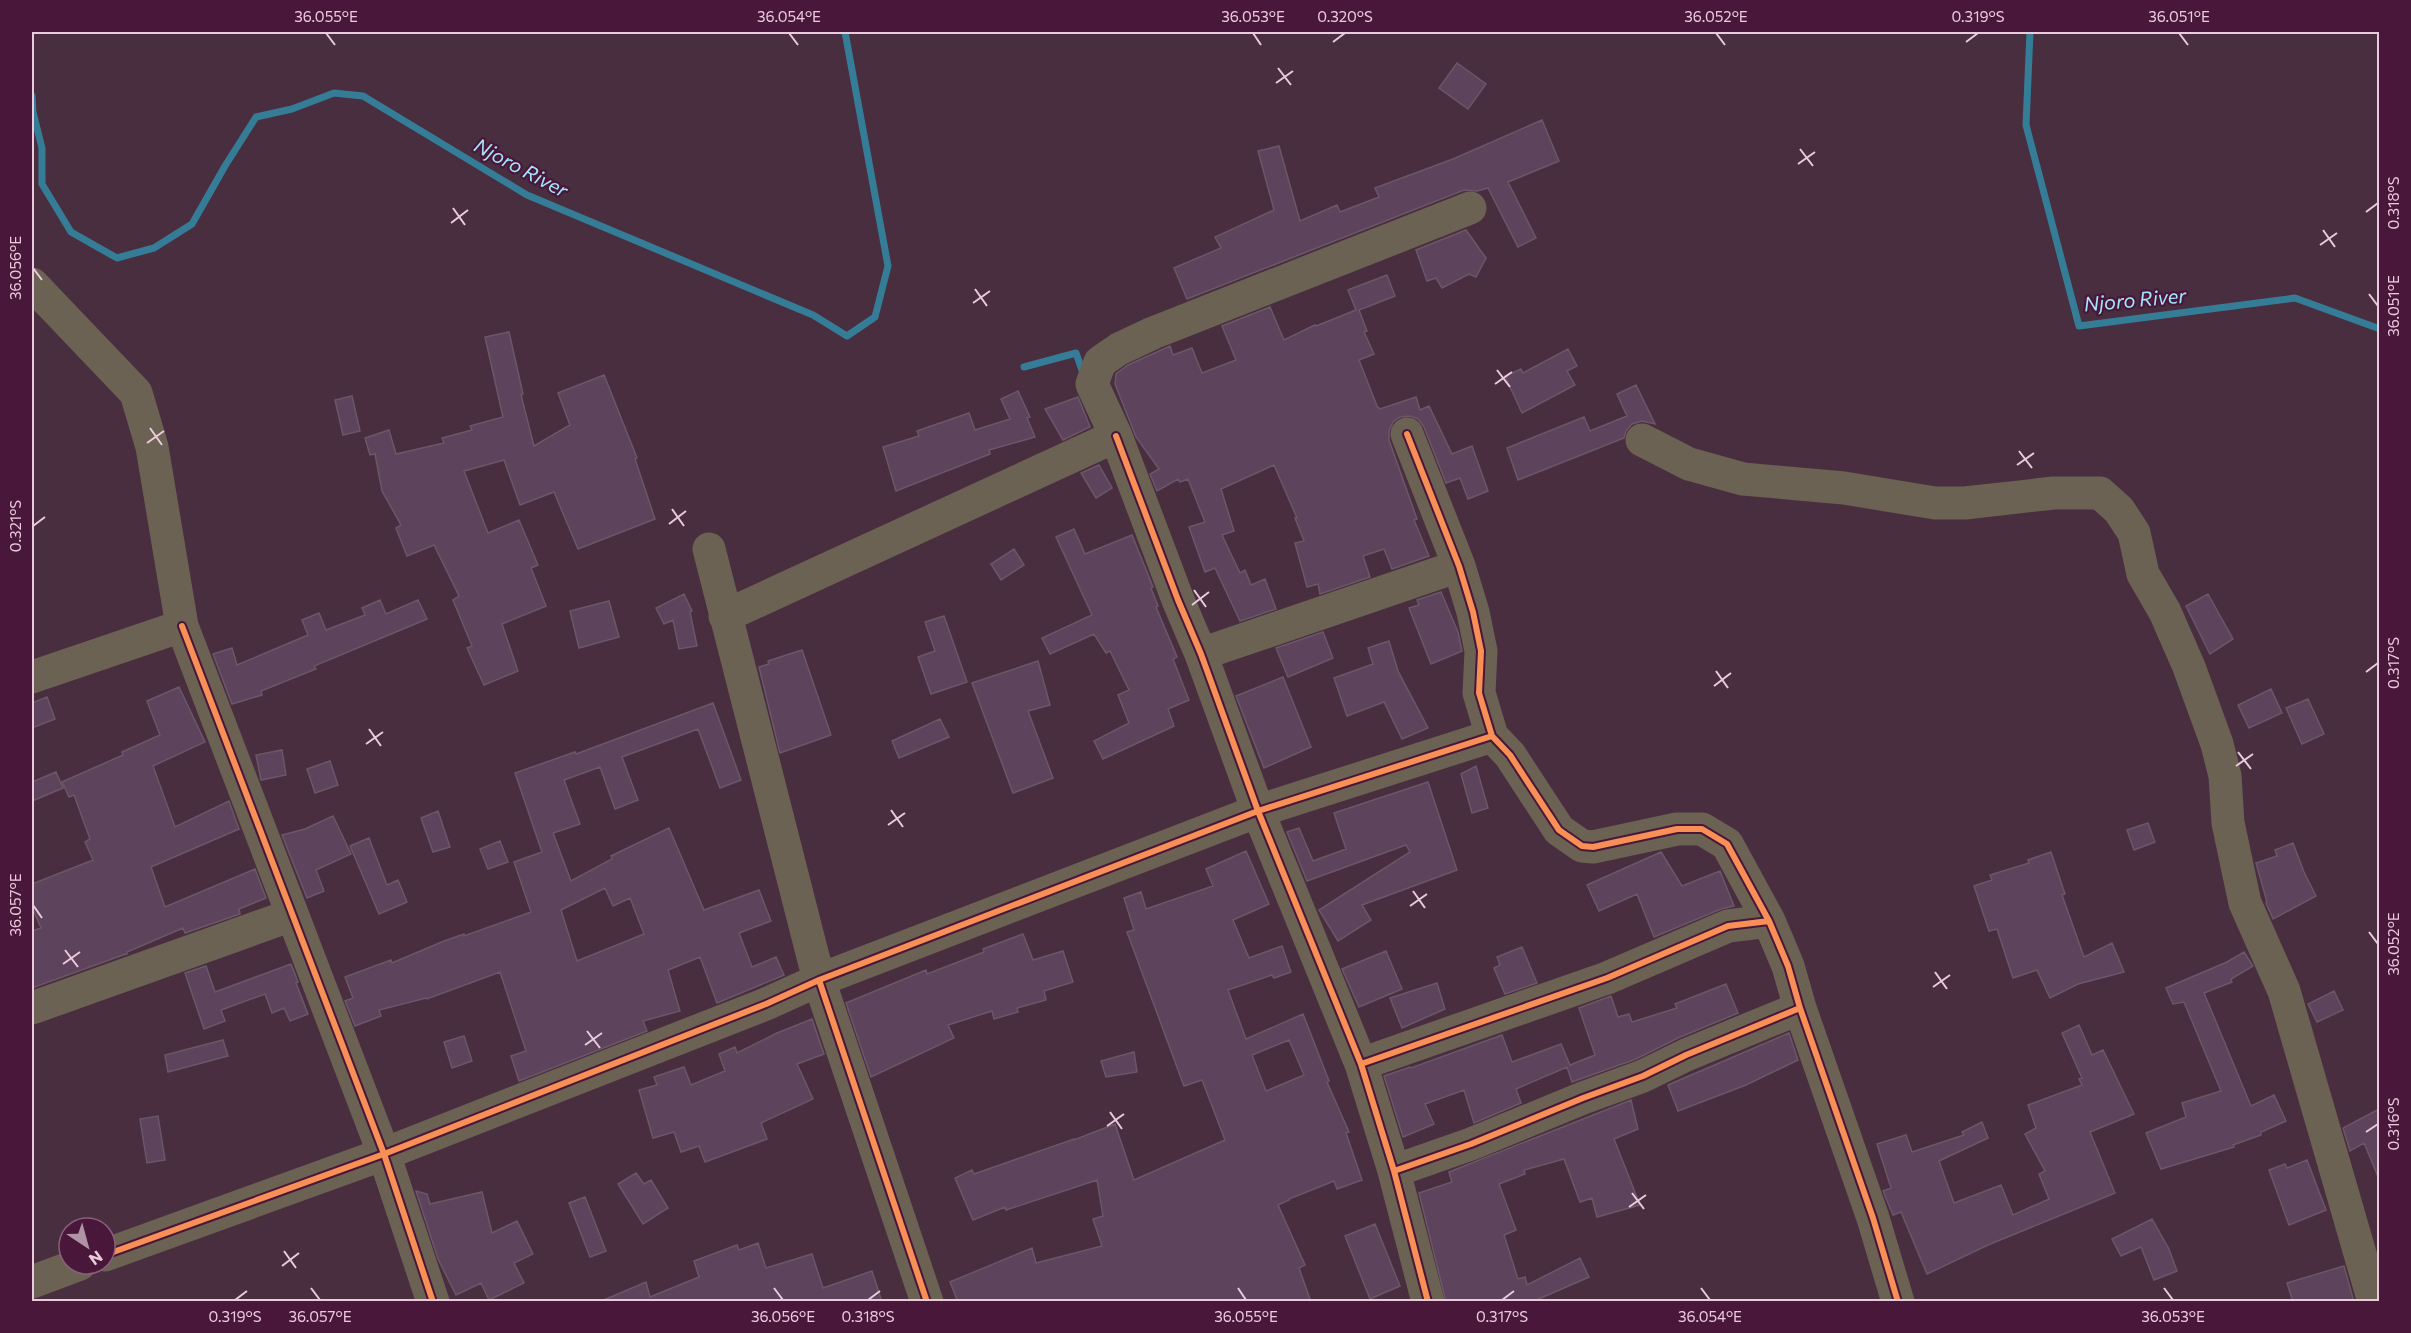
<svg xmlns="http://www.w3.org/2000/svg" width="2411" height="1333" font-family="Commissioner,sans-serif">
<rect width="100%" height="100%" fill="#492e40"/>
<g fill="none" stroke-linecap="round" stroke-linejoin="round">
<!-- stream -->
<path stroke="#357d97" stroke-width="7" d="M 2030,32 L 2026,125 L 2079,326 L 2295,298 L 2380,329
M 32,96 L 33,112 L 42,148 L 42,184 L 71,232 L 117,258 L 154,248 L 192,224 L 225,166 L 256,117 L 292,109 L 334,93 L 363,96 L 527,195 L 813,315 L 847,336 L 875,317 L 888,266 L 845,32
M 1024,367 L 1076,353 L 1083,373"/>
</g>
<!-- building -->
<path fill="#5d435b" stroke="#6b5768" stroke-width="1.5" fill-rule="evenodd" d="M 1457,63 L 1486,84 L 1468,109 L 1439,88 Z
M 1542,120 L 1559,161 L 1508,182 L 1536,238 L 1518,247 L 1488,188 L 1477,191 L 1464,190 L 1187,299 L 1174,268 L 1221,248 L 1215,237 L 1274,210 L 1258,151 L 1279,146 L 1300,221 L 1337,205 L 1340,212 L 1379,197 L 1375,188 L 1453,159 Z
M 1466,230 L 1486,258 L 1476,277 L 1469,274 L 1442,288 L 1436,278 L 1427,281 L 1416,250 Z
M 1387,275 L 1395,296 L 1359,310 L 1367,331 L 1364,332 L 1374,354 L 1359,360 L 1377,406 L 1380,409 L 1416,397 L 1420,410 L 1429,406 L 1452,454 L 1472,446 L 1488,491 L 1468,499 L 1460,478 L 1446,483 L 1424,427 L 1418,419 L 1410,416 L 1400,417 L 1393,422 L 1389,431 L 1389,440 L 1417,519 L 1414,520 L 1429,556 L 1392,569 L 1384,549 L 1363,556 L 1370,577 L 1320,594 L 1318,584 L 1307,587 L 1295,543 L 1304,541 L 1295,518 L 1297,518 L 1274,465 L 1221,489 L 1234,531 L 1222,535 L 1240,573 L 1245,570 L 1251,585 L 1265,579 L 1276,609 L 1240,621 L 1215,568 L 1205,572 L 1189,527 L 1205,522 L 1188,479 L 1180,482 L 1178,479 L 1157,491 L 1150,474 L 1159,469 L 1136,437 L 1115,384 L 1116,374 L 1128,365 L 1170,346 L 1173,355 L 1192,348 L 1202,373 L 1236,360 L 1222,326 L 1270,307 L 1284,340 L 1315,325 L 1316,326 L 1356,310 L 1348,290 Z
M 509,332 L 523,394 L 521,395 L 534,446 L 570,425 L 558,393 L 604,375 L 637,458 L 635,459 L 655,519 L 578,549 L 554,492 L 520,505 L 504,460 L 464,471 L 488,533 L 519,520 L 538,565 L 531,568 L 546,606 L 502,624 L 518,671 L 484,685 L 467,648 L 472,646 L 453,600 L 459,596 L 434,545 L 407,556 L 396,528 L 401,525 L 382,491 L 375,454 L 370,455 L 365,438 L 389,430 L 396,454 L 444,443 L 442,438 L 472,430 L 470,426 L 503,417 L 485,337 Z
M 1568,349 L 1577,366 L 1567,371 L 1575,385 L 1522,413 L 1505,376 L 1521,369 L 1523,373 Z
M 1636,385 L 1655,424 L 1642,421 L 1632,424 L 1626,431 L 1624,438 L 1518,480 L 1507,448 L 1584,417 L 1590,431 L 1627,416 L 1617,394 Z
M 1018,391 L 1030,417 L 1027,418 L 1035,437 L 989,450 L 990,454 L 896,491 L 883,447 L 919,436 L 917,431 L 969,413 L 975,430 L 1010,419 L 1001,399 Z
M 352,396 L 360,431 L 343,435 L 335,400 Z
M 1078,397 L 1090,427 L 1063,440 L 1045,409 Z
M 1099,465 L 1112,488 L 1096,498 L 1081,473 Z
M 1074,529 L 1085,554 L 1132,535 L 1153,587 L 1151,588 L 1158,606 L 1156,607 L 1177,657 L 1173,659 L 1189,700 L 1168,709 L 1174,726 L 1103,759 L 1094,741 L 1129,723 L 1118,695 L 1129,690 L 1110,651 L 1106,653 L 1094,634 L 1050,654 L 1042,638 L 1092,615 L 1056,537 Z
M 1014,549 L 1024,565 L 1001,580 L 991,564 Z
M 1441,592 L 1458,632 L 1462,651 L 1431,664 L 1409,608 L 1419,605 L 1417,600 Z
M 684,594 L 692,611 L 690,612 L 697,646 L 679,649 L 673,620 L 664,624 L 656,608 Z
M 2208,594 L 2233,639 L 2210,654 L 2186,606 Z
M 380,600 L 386,614 L 418,600 L 427,619 L 314,666 L 316,669 L 261,691 L 262,695 L 232,704 L 213,654 L 232,648 L 237,665 L 308,635 L 302,620 L 319,613 L 326,630 L 365,615 L 362,608 Z
M 609,601 L 619,637 L 579,648 L 570,611 Z
M 944,616 L 967,682 L 931,694 L 918,657 L 935,651 L 925,622 Z
M 1323,632 L 1333,658 L 1288,677 L 1276,648 Z
M 1389,641 L 1398,671 L 1428,728 L 1402,739 L 1384,702 L 1347,716 L 1334,678 L 1373,664 L 1368,648 Z
M 802,650 L 831,735 L 780,753 L 759,667 L 769,664 L 768,661 Z
M 1038,661 L 1050,705 L 1028,711 L 1053,778 L 1013,793 L 972,683 Z
M 1283,677 L 1311,747 L 1264,768 L 1236,696 Z
M 179,687 L 205,742 L 153,766 L 175,827 L 229,801 L 239,829 L 151,867 L 165,907 L 255,869 L 266,898 L 239,909 L 240,914 L 185,933 L 183,928 L 127,952 L 127,954 L 123,955 L 32,988 L 32,931 L 41,928 L 32,907 L 32,884 L 93,860 L 85,842 L 90,839 L 74,795 L 69,797 L 62,782 L 123,755 L 122,752 L 160,735 L 147,701 Z
M 2271,689 L 2282,713 L 2249,728 L 2238,705 Z
M 47,697 L 55,719 L 32,728 L 32,703 Z
M 2308,699 L 2324,734 L 2302,744 L 2286,708 Z
M 713,703 L 741,780 L 720,788 L 698,729 L 622,757 L 638,800 L 615,809 L 600,767 L 564,780 L 580,824 L 553,833 L 571,881 L 612,859 L 611,856 L 669,828 L 704,910 L 759,890 L 771,921 L 739,933 L 752,967 L 776,957 L 784,975 L 717,1003 L 700,957 L 668,970 L 680,1011 L 643,1021 L 647,1031 L 519,1081 L 511,1056 L 526,1051 L 500,972 L 427,999 L 426,998 L 379,1010 L 381,1016 L 355,1026 L 345,1001 L 353,998 L 345,977 L 391,960 L 392,963 L 444,941 L 464,934 L 464,936 L 531,912 L 514,862 L 542,852 L 515,773 L 575,752 L 576,754 ZM 605,888 L 613,906 L 630,898 L 644,934 L 577,961 L 561,910 Z
M 940,719 L 949,737 L 899,758 L 892,741 Z
M 282,750 L 286,775 L 261,780 L 256,755 Z
M 330,761 L 338,785 L 315,793 L 307,769 Z
M 1476,766 L 1488,808 L 1472,813 L 1461,774 Z
M 56,772 L 63,788 L 32,801 L 32,782 Z
M 1428,782 L 1457,870 L 1362,905 L 1371,920 L 1338,941 L 1319,910 L 1410,852 L 1406,845 L 1307,881 L 1287,832 L 1299,828 L 1313,861 L 1346,849 L 1334,813 Z
M 438,811 L 450,847 L 433,852 L 421,818 Z
M 333,816 L 351,854 L 316,870 L 324,891 L 307,898 L 282,835 L 305,829 Z
M 2148,823 L 2155,842 L 2134,850 L 2127,830 Z
M 369,838 L 387,885 L 398,880 L 407,902 L 379,914 L 350,846 Z
M 500,841 L 508,862 L 488,869 L 480,849 Z
M 2293,843 L 2304,872 L 2316,896 L 2273,919 L 2266,903 L 2267,902 L 2256,863 L 2277,856 L 2275,850 Z
M 1246,851 L 1269,904 L 1233,920 L 1249,958 L 1282,946 L 1291,972 L 1274,978 L 1272,975 L 1228,990 L 1246,1039 L 1303,1014 L 1329,1081 L 1327,1082 L 1349,1132 L 1346,1133 L 1362,1180 L 1337,1189 L 1334,1181 L 1289,1199 L 1289,1200 L 1278,1205 L 1305,1265 L 1299,1268 L 1311,1302 L 958,1302 L 950,1282 L 1032,1248 L 1036,1263 L 1102,1246 L 1093,1219 L 1103,1216 L 1097,1180 L 1006,1210 L 1005,1207 L 973,1220 L 955,1178 L 972,1170 L 974,1174 L 1074,1139 L 1074,1140 L 1115,1124 L 1134,1180 L 1225,1140 L 1202,1080 L 1184,1086 L 1127,932 L 1134,930 L 1124,898 L 1141,892 L 1146,909 L 1213,886 L 1206,869 ZM 1289,1040 L 1304,1075 L 1266,1091 L 1252,1055 Z
M 1661,852 L 1682,886 L 1720,871 L 1734,906 L 1721,909 L 1654,937 L 1637,894 L 1599,911 L 1587,885 Z
M 2051,852 L 2065,894 L 2062,895 L 2084,957 L 2112,943 L 2124,972 L 2078,984 L 2050,998 L 2037,970 L 2013,978 L 1997,929 L 1989,931 L 1974,886 L 1992,880 L 1990,875 L 2029,863 L 2028,860 Z
M 1023,934 L 1033,960 L 1063,951 L 1073,982 L 1044,991 L 1046,1000 L 1017,1008 L 1018,1012 L 994,1019 L 992,1011 L 948,1025 L 954,1038 L 871,1077 L 846,1003 L 926,970 L 927,974 L 984,952 L 983,949 Z
M 1522,947 L 1537,983 L 1505,994 L 1494,968 L 1500,965 L 1497,957 Z
M 1386,951 L 1402,989 L 1359,1007 L 1342,969 Z
M 2244,952 L 2253,966 L 2231,979 L 2232,982 L 2204,993 L 2251,1106 L 2274,1095 L 2286,1121 L 2261,1132 L 2261,1135 L 2233,1145 L 2234,1147 L 2161,1169 L 2146,1133 L 2186,1117 L 2182,1103 L 2221,1091 L 2184,1002 L 2173,1004 L 2166,988 L 2227,962 Z
M 291,964 L 298,982 L 296,983 L 308,1014 L 290,1021 L 284,1008 L 272,1013 L 265,994 L 221,1010 L 225,1021 L 204,1029 L 185,973 L 206,966 L 215,992 Z
M 1437,983 L 1445,1009 L 1402,1028 L 1390,998 Z
M 1726,984 L 1738,1013 L 1678,1038 L 1636,1059 L 1572,1082 L 1567,1067 L 1516,1089 L 1521,1103 L 1474,1123 L 1464,1090 L 1425,1104 L 1434,1124 L 1403,1137 L 1384,1076 L 1410,1067 L 1411,1068 L 1502,1035 L 1512,1062 L 1561,1044 L 1570,1065 L 1595,1055 L 1579,1008 L 1611,996 L 1618,1017 L 1629,1014 L 1632,1022 L 1677,1008 L 1675,1004 Z
M 2334,991 L 2343,1010 L 2317,1022 L 2308,1004 Z
M 812,1019 L 824,1054 L 797,1064 L 813,1099 L 761,1123 L 767,1139 L 705,1162 L 699,1146 L 681,1152 L 674,1132 L 653,1138 L 639,1090 L 657,1085 L 654,1077 L 684,1067 L 691,1085 L 725,1071 L 719,1054 L 735,1047 L 737,1053 L 777,1033 Z
M 2079,1025 L 2092,1055 L 2103,1050 L 2134,1114 L 2090,1132 L 2115,1193 L 1988,1245 L 1927,1274 L 1901,1212 L 1893,1215 L 1883,1191 L 1891,1188 L 1877,1144 L 1906,1135 L 1912,1152 L 1964,1135 L 1962,1132 L 1982,1122 L 1988,1138 L 1939,1161 L 1954,1203 L 2001,1185 L 2013,1215 L 2049,1199 L 2039,1174 L 2045,1171 L 2025,1134 L 2036,1128 L 2028,1105 L 2082,1085 L 2079,1079 L 2082,1078 L 2062,1033 Z
M 1789,1033 L 1798,1060 L 1746,1085 L 1678,1111 L 1668,1085 Z
M 464,1036 L 472,1061 L 452,1068 L 444,1042 Z
M 223,1040 L 228,1056 L 168,1072 L 165,1055 Z
M 1134,1052 L 1137,1072 L 1106,1077 L 1101,1061 Z
M 1631,1100 L 1638,1129 L 1614,1139 L 1640,1205 L 1597,1217 L 1592,1198 L 1580,1202 L 1564,1159 L 1524,1170 L 1525,1174 L 1499,1184 L 1516,1230 L 1504,1235 L 1518,1279 L 1525,1277 L 1527,1285 L 1580,1258 L 1589,1277 L 1532,1302 L 1446,1302 L 1419,1193 L 1452,1182 L 1449,1172 Z
M 2379,1109 L 2379,1179 L 2364,1143 L 2350,1151 L 2343,1128 Z
M 158,1116 L 165,1160 L 147,1163 L 140,1119 Z
M 2307,1160 L 2326,1210 L 2289,1225 L 2269,1170 L 2285,1164 L 2287,1168 Z
M 636,1173 L 644,1184 L 651,1180 L 668,1208 L 643,1224 L 618,1184 Z
M 416,1191 L 427,1194 L 430,1204 L 482,1192 L 492,1233 L 517,1221 L 533,1254 L 514,1263 L 524,1283 L 489,1300 L 481,1283 L 456,1295 L 438,1259 Z
M 585,1197 L 606,1251 L 590,1257 L 569,1203 Z
M 2152,1219 L 2169,1249 L 2177,1271 L 2154,1280 L 2141,1247 L 2121,1256 L 2112,1239 Z
M 1375,1224 L 1400,1286 L 1370,1299 L 1345,1236 Z
M 758,1243 L 766,1268 L 812,1254 L 823,1288 L 872,1271 L 882,1302 L 599,1302 L 646,1282 L 650,1297 L 699,1277 L 694,1261 L 737,1245 L 739,1250 Z
M 2344,1266 L 2354,1302 L 2293,1302 L 2287,1283 Z"/>
<g fill="none" stroke-linecap="round" stroke-linejoin="round">
<!-- minor -->
<path stroke="#6b6253" stroke-width="33" d="M 32,284 L 136,393 L 152,447 L 182,626 L 384,1154 L 433,1302
M 1407,434 L 1459,566 L 1473,612 L 1481,651 L 1479,693 L 1492,736 L 1510,755 L 1559,830 L 1582,846 L 1593,847 L 1677,829 L 1702,829 L 1727,844 L 1769,921 L 1788,966 L 1800,1008 L 1873,1218 L 1898,1302
M 1642,440 L 1689,464 L 1743,479 L 1844,488 L 1935,503 L 1965,503 L 2054,493 L 2100,493 L 2119,510 L 2134,533 L 2143,574 L 2165,612 L 2189,667 L 2217,744 L 2225,776 L 2228,823 L 2245,903 L 2284,991 L 2374,1302
M 709,549 L 819,980 L 1258,811 L 1492,736
M 725,616 L 1116,436
M 1201,654 L 1459,566
M 32,677 L 182,626
M 32,1008 L 292,915
M 1361,1064 L 1607,978 L 1728,926 L 1769,921
M 1394,1171 L 1471,1144 L 1583,1098 L 1643,1076 L 1686,1055 L 1800,1008
M 105,1255 L 384,1154 L 766,1004 L 819,980 L 927,1302
M 32,1282 L 80,1264
M 1428,1302 L 1394,1171 L 1361,1064 L 1258,811 L 1201,654 L 1178,600 L 1116,436 L 1092,384 L 1100,362 L 1119,349 L 1153,333 L 1470,208"/>
<defs>
<path id="cycleway" d="M 1407,434 L 1459,566 L 1473,612 L 1481,651 L 1479,693 L 1492,736 L 1510,755 L 1559,830 L 1582,846 L 1593,847 L 1677,829 L 1702,829 L 1727,844 L 1769,921 L 1788,966 L 1800,1008 L 1873,1218 L 1898,1302
M 1116,436 L 1178,600 L 1201,654 L 1258,811 L 1361,1064 L 1394,1171 L 1428,1302
M 182,626 L 384,1154 L 433,1302
M 819,980 L 1258,811 L 1492,736
M 1361,1064 L 1607,978 L 1728,926 L 1769,921
M 1394,1171 L 1471,1144 L 1583,1098 L 1643,1076 L 1686,1055 L 1800,1008
M 105,1255 L 384,1154 L 766,1004 L 819,980 L 927,1302"/>
</defs>
<!-- cycleway casing -->
<use href="#cycleway" stroke="#491739" stroke-width="10"/>
<!-- cycleway -->
<use href="#cycleway" stroke="#f78f57" stroke-width="6"/>
</g>
<!-- ticks -->
<path fill="none" stroke="#ebcadd" stroke-width="2" d="M 326,33 L 335,45M 789,33 L 798,45M 1253,33 L 1261,45M 1716,33 L 1725,45M 2179,33 L 2188,45M 1333,42 L 1345,33M 1966,42 L 1978,33M 1278,68 L 1291,85M 1276,83 L 1293,71M 1800,149 L 1813,166M 1798,164 L 1815,152M 453,208 L 465,225M 2366,212 L 2378,203M 451,223 L 468,210M 2323,230 L 2335,247M 2320,245 L 2337,233M 33,268 L 42,280M 975,289 L 987,306M 2369,294 L 2378,306M 973,303 L 990,291M 1497,370 L 1510,387M 1495,384 L 1512,372M 150,428 L 162,445M 147,443 L 164,431M 2019,451 L 2032,468M 2017,465 L 2034,453M 672,509 L 684,526M 669,524 L 686,511M 33,526 L 45,517M 1194,590 L 1206,607M 1192,605 L 1209,592M 1716,671 L 1728,688M 2366,672 L 2378,663M 1714,686 L 1731,673M 369,729 L 381,746M 366,744 L 383,732M 2238,752 L 2251,769M 2236,766 L 2253,754M 891,810 L 903,827M 888,825 L 905,813M 1413,891 L 1425,908M 33,905 L 42,918M 1410,906 L 1427,894M 2369,932 L 2378,944M 65,950 L 78,967M 63,964 L 80,952M 1935,972 L 1947,989M 1933,987 L 1950,975M 587,1031 L 600,1048M 585,1045 L 602,1033M 1110,1112 L 1122,1129M 1107,1126 L 1124,1114M 2366,1132 L 2378,1124M 1632,1193 L 1644,1209M 1629,1207 L 1646,1195M 284,1251 L 296,1268M 282,1266 L 299,1253M 311,1288 L 320,1300M 774,1288 L 783,1300M 1238,1288 L 1246,1300M 1701,1288 L 1710,1300M 2164,1288 L 2173,1300M 235,1300 L 247,1291M 868,1300 L 880,1291M 1502,1300 L 1514,1291"/>
<g text-anchor="middle" stroke-width="4.5" stroke-linejoin="round" paint-order="stroke">
<!-- water labels -->
<g font-size="20" font-style="italic" fill="#a5e4fb" stroke="#491739">
<text transform="translate(521 168) rotate(28)" y="7">Njoro River</text>
<text transform="translate(2135 300) rotate(-5)" y="7">Njoro River</text>
</g>
</g>
<!-- border -->
<rect width="2411" height="1333" fill="none" stroke="#491739" stroke-width="66"/>
<!-- north arrow -->
<g transform="translate(87 1246) rotate(144)"><circle r="28" fill="#491739" stroke="#8a5f7b" stroke-width="1.5"/>
<path d="M0-4.5L10 22L0 15L-10 22Z" fill="#b293a6"/>
<text y="-9" font-size="16" font-weight="bold" text-anchor="middle" fill="#ebcadd">N</text>
</g>
<rect x="33" y="33" width="2345" height="1267" fill="none" stroke="#ebcadd" stroke-width="2"/>
<g font-size="15" text-anchor="middle" fill="#ebcadd">
<text x="326" y="22">36.055°E</text>
<text x="789" y="22">36.054°E</text>
<text x="1253" y="22">36.053°E</text>
<text x="1345" y="22">0.320°S</text>
<text x="1716" y="22">36.052°E</text>
<text x="1978" y="22">0.319°S</text>
<text x="2179" y="22">36.051°E</text>
<text transform="translate(2394 203) rotate(-90)" y="5">0.318°S</text>
<text transform="translate(16 268) rotate(-90)" y="5">36.056°E</text>
<text transform="translate(2394 306) rotate(-90)" y="5">36.051°E</text>
<text transform="translate(16 526) rotate(-90)" y="5">0.321°S</text>
<text transform="translate(2394 663) rotate(-90)" y="5">0.317°S</text>
<text transform="translate(16 905) rotate(-90)" y="5">36.057°E</text>
<text transform="translate(2394 944) rotate(-90)" y="5">36.052°E</text>
<text transform="translate(2394 1124) rotate(-90)" y="5">0.316°S</text>
<text x="235" y="1322">0.319°S</text>
<text x="320" y="1322">36.057°E</text>
<text x="783" y="1322">36.056°E</text>
<text x="868" y="1322">0.318°S</text>
<text x="1246" y="1322">36.055°E</text>
<text x="1502" y="1322">0.317°S</text>
<text x="1710" y="1322">36.054°E</text>
<text x="2173" y="1322">36.053°E</text>
</g>
</svg>
